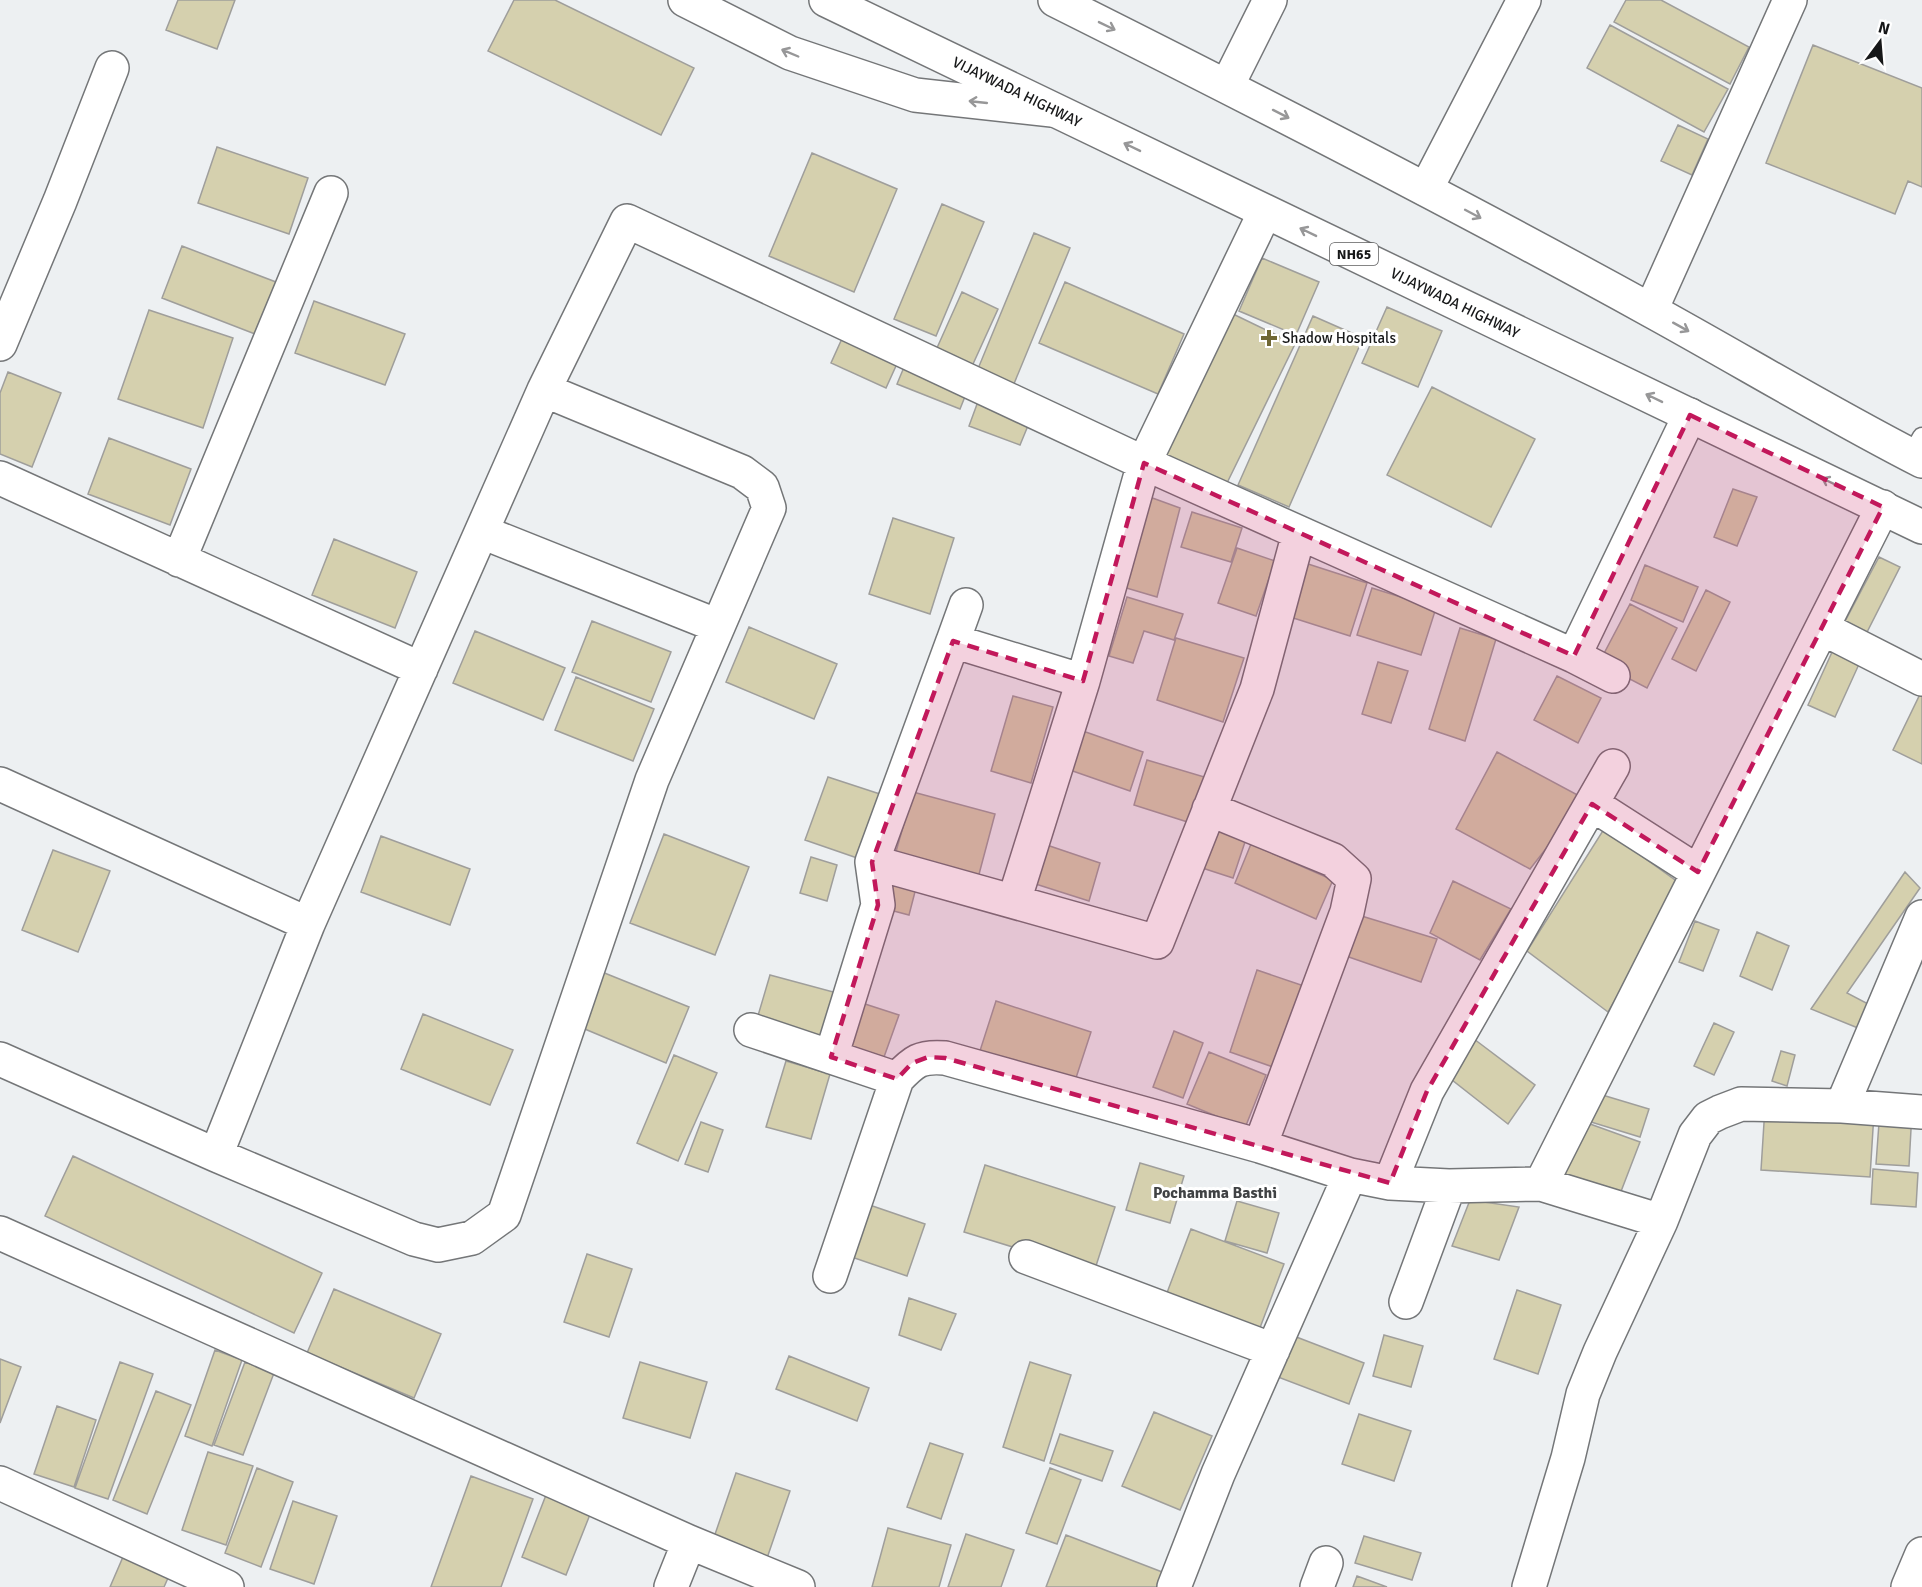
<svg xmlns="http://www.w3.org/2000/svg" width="1922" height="1587" font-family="Signika,sans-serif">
<rect width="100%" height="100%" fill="#edf0f2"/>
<!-- building -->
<path fill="#d5d0ae" stroke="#9f9e9b" stroke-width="1.5" d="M 178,0 L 235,0 L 217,49 L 166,30 Z
M 514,0 L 555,0 L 694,68 L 661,135 L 488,51 Z
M 1626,0 L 1661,0 L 1749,47 L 1730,84 L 1614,22 Z
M 1610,25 L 1728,89 L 1704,132 L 1587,68 Z
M 1813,45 L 1922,88 L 1922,187 L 1908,181 L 1895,214 L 1766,163 Z
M 1678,125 L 1708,139 L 1692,175 L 1661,161 Z
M 217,147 L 308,178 L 289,234 L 198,203 Z
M 812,153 L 897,189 L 854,292 L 769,256 Z
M 942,204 L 984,222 L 936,336 L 894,319 Z
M 1034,233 L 1070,248 L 1011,391 L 975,376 Z
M 182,246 L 276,282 L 255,334 L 162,298 Z
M 1262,258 L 1319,282 L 1296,335 L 1239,311 Z
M 1065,282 L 1184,334 L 1158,394 L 1039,343 Z
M 962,292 L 998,309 L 968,375 L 932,359 Z
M 314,301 L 405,334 L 385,385 L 295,353 Z
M 1387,307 L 1442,331 L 1418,387 L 1362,363 Z
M 149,310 L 233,338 L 203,428 L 118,399 Z
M 1233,314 L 1295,344 L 1226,485 L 1164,454 Z
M 1313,316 L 1363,338 L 1289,507 L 1238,485 Z
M 845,332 L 900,357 L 886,388 L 831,363 Z
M 907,360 L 970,384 L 960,409 L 897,384 Z
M 8,372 L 61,393 L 32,467 L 0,454 L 0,393 Z
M 1432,387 L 1535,439 L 1491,527 L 1387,475 Z
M 980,396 L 1032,416 L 1020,445 L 969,426 Z
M 109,438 L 191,469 L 170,525 L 88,494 Z
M 1733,489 L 1757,497 L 1737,546 L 1714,537 Z
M 1147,496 L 1180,508 L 1157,597 L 1123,587 Z
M 1192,512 L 1242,528 L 1231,562 L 1181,547 Z
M 893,518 L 954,538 L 930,614 L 869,594 Z
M 334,539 L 417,572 L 395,628 L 312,595 Z
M 1237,548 L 1275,561 L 1256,616 L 1218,603 Z
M 1879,557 L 1900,567 L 1862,642 L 1840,631 Z
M 1305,563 L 1367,583 L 1350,636 L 1287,616 Z
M 1645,565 L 1698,587 L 1683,622 L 1631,600 Z
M 1372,588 L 1436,608 L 1421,655 L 1357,635 Z
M 1706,590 L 1730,602 L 1696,671 L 1672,659 Z
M 1127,597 L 1183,614 L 1174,640 L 1144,631 L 1133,663 L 1109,656 Z
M 1630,604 L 1677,628 L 1647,688 L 1599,663 Z
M 592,621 L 671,652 L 651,702 L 572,672 Z
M 749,627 L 837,664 L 814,719 L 726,682 Z
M 1460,628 L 1496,639 L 1465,741 L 1429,729 Z
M 475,631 L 565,668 L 543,720 L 453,683 Z
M 1176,638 L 1244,658 L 1223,722 L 1157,700 Z
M 1833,650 L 1860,662 L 1835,717 L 1808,705 Z
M 1378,662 L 1408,671 L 1391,723 L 1362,714 Z
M 1557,676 L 1601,698 L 1578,743 L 1534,720 Z
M 576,677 L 654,709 L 633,761 L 555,730 Z
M 1922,690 L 1922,764 L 1893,750 Z
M 1013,696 L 1053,707 L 1031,783 L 991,771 Z
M 1080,730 L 1143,752 L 1130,791 L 1067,769 Z
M 1497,752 L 1585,799 L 1530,869 L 1456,829 Z
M 1147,760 L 1211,779 L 1197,825 L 1134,805 Z
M 828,777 L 886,796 L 863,860 L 805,840 Z
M 913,792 L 995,814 L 978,878 L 895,855 Z
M 1207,822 L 1247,836 L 1233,878 L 1193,865 Z
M 1604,829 L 1682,885 L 1608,1012 L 1527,951 Z
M 664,834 L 749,867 L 715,955 L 630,923 Z
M 381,836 L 470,869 L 450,925 L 361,892 Z
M 1035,841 L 1100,863 L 1089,901 L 1023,880 Z
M 1251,844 L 1333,880 L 1316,919 L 1235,883 Z
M 53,850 L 110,871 L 78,952 L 22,930 Z
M 811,857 L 837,865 L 827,901 L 800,893 Z
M 1905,872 L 1920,888 L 1847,993 L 1872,1006 L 1858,1028 L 1811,1009 Z
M 894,878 L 917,884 L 909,915 L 886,909 Z
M 1453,881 L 1511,909 L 1480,960 L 1430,933 Z
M 1355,914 L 1437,939 L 1421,982 L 1343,955 Z
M 1695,921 L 1719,930 L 1703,971 L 1679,962 Z
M 1757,932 L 1789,946 L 1772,990 L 1740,976 Z
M 1257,970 L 1304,986 L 1276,1068 L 1230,1052 Z
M 602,972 L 689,1007 L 666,1063 L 580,1027 Z
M 770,975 L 837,993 L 824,1038 L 757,1019 Z
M 996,1001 L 1091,1032 L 1073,1087 L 978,1057 Z
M 862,1003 L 899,1015 L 884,1057 L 847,1045 Z
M 423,1014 L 513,1050 L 490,1105 L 401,1069 Z
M 1714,1023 L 1734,1032 L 1714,1075 L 1694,1066 Z
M 1174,1031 L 1203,1043 L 1183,1098 L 1153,1087 Z
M 1470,1036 L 1535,1085 L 1508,1124 L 1447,1076 Z
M 1781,1051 L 1795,1055 L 1787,1086 L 1772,1081 Z
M 1209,1052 L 1266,1075 L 1245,1128 L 1187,1104 Z
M 674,1055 L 717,1073 L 678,1161 L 637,1143 Z
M 786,1061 L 830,1074 L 811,1139 L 766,1127 Z
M 1599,1094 L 1649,1109 L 1640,1137 L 1591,1122 Z
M 1765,1107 L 1874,1113 L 1870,1177 L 1761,1170 Z
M 1880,1109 L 1912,1111 L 1909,1166 L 1876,1164 Z
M 1579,1120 L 1640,1142 L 1620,1194 L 1560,1172 Z
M 701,1122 L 723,1130 L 708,1172 L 685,1164 Z
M 73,1156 L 322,1273 L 294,1333 L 45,1216 Z
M 1140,1163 L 1184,1176 L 1170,1223 L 1126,1210 Z
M 985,1165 L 1115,1207 L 1094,1272 L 964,1232 Z
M 1873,1169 L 1918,1173 L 1916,1207 L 1871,1204 Z
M 1470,1200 L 1519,1207 L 1499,1260 L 1452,1246 Z
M 858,1201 L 925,1224 L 907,1276 L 840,1253 Z
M 1237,1201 L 1279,1213 L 1267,1253 L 1225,1241 Z
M 1191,1229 L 1284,1264 L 1255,1341 L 1162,1306 Z
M 587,1254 L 632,1269 L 609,1337 L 564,1322 Z
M 334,1289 L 441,1334 L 414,1398 L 307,1353 Z
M 1517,1290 L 1561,1305 L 1538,1374 L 1494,1359 Z
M 909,1298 L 956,1314 L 941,1350 L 899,1335 Z
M 1286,1333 L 1364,1363 L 1349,1404 L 1270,1374 Z
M 1384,1335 L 1423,1346 L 1411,1387 L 1373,1376 Z
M 215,1350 L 242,1360 L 212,1446 L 185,1436 Z
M 789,1356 L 869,1388 L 857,1421 L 776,1389 Z
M 0,1359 L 21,1367 L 0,1423 Z
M 120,1362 L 153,1374 L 108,1499 L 75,1488 Z
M 245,1362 L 274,1373 L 243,1455 L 214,1445 Z
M 640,1362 L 707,1382 L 690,1438 L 623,1418 Z
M 1030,1362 L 1071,1375 L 1044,1461 L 1003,1447 Z
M 156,1391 L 191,1405 L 147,1514 L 113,1500 Z
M 57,1406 L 96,1420 L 74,1487 L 34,1474 Z
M 1154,1412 L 1212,1436 L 1180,1510 L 1122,1486 Z
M 1359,1414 L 1411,1431 L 1394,1481 L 1342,1464 Z
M 1060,1434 L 1113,1451 L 1102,1481 L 1050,1463 Z
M 930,1443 L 963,1454 L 941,1519 L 907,1507 Z
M 208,1452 L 253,1466 L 226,1545 L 182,1530 Z
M 257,1468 L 293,1482 L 261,1567 L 225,1553 Z
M 1050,1468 L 1081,1480 L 1057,1544 L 1026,1533 Z
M 736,1473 L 790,1491 L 765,1564 L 711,1546 Z
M 471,1476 L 533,1499 L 501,1587 L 431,1587 Z
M 546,1495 L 591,1512 L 566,1575 L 522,1557 Z
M 293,1501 L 337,1516 L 314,1584 L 270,1569 Z
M 888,1528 L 951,1545 L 939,1587 L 872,1587 Z
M 966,1534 L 1014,1550 L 1001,1587 L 948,1587 Z
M 1066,1535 L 1170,1575 L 1166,1587 L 1046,1587 Z
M 1364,1536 L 1421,1553 L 1412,1580 L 1355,1563 Z
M 126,1550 L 172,1569 L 164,1587 L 110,1587 Z
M 1357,1576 L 1387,1587 L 1353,1587 Z"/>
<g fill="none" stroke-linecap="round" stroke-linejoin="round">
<defs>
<path id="service" d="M 1911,456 L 1922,437"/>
<path id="minor" d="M 1227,86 L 1270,0
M 1426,189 L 1524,0
M 1651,310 L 1790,0
M 0,344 L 60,201 L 112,68
M 0,478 L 421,669
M 482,532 L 718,626
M 179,560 L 331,193
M 966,605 L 953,641 L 1083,681
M 1822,628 L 1922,679
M 1574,656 L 1690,415
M 0,784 L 308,924
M 1592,804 L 1698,872
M 1209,809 L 1333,860 L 1354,879 L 1347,912 L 1260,1146
M 872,862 L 1157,942 L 1257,689 L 1299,533
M 1014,901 L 1083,681 L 1144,463 L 1265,212
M 751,1030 L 897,1079
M 831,1057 L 878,905 L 872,862 L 953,641
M 0,1059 L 216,1155 L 414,1239 L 438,1245 L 472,1238 L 504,1215 L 652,780 L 769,508 L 762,487 L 742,472 L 544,390
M 1842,1106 L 1922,917
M 216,1155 L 308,924 L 544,390 L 627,221 L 1144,463 L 1574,656 L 1613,676
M 1390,1183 L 1427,1091 L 1613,766
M 1541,1184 L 1661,1221 L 1695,1135 L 1708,1118 L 1720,1112 L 1741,1104 L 1842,1106 L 1922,1112
M 0,1233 L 689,1542 L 798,1587
M 1026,1257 L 1273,1350
M 830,1276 L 897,1079 C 914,1061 920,1056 945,1058 L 1260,1146 L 1350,1175 L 1390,1183 L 1449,1186 L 1541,1184 L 1883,507
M 1406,1302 L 1449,1186
M 0,1483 L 227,1587
M 671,1587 L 689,1542
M 1174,1587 L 1218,1474 L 1350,1175
M 1317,1587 L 1326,1563
M 1529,1587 L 1568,1458 L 1583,1394 L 1600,1352 L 1661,1221
M 1908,1587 L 1922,1554"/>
<path id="tertiary" d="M 685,0 L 790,53 L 915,95 L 1052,110"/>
<path id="trunk" d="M 826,0 L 1922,527
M 1055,0 C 1255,100 1454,202 1650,310 C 1741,360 1830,414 1922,461"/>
</defs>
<!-- service casing -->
<use href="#service" stroke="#747678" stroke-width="21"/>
<!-- minor casing -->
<use href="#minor" stroke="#747678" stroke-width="36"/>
<!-- tertiary casing -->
<use href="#tertiary" stroke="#747678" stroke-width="36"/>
<!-- trunk casing -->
<use href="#trunk" stroke="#747678" stroke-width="36"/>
<!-- service -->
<use href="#service" stroke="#fff" stroke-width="18"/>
<!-- minor -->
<use href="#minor" stroke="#fff" stroke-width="33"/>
<!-- tertiary -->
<use href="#tertiary" stroke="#fff" stroke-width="33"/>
<!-- trunk -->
<use href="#trunk" stroke="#fff" stroke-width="33"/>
</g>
<!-- one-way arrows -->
<defs><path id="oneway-shaft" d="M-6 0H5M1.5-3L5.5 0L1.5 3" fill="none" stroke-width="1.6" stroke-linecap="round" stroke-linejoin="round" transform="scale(1.5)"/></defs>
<g stroke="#979798">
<use href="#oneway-shaft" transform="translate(1107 26) rotate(26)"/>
<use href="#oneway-shaft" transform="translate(790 53) rotate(-157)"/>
<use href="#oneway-shaft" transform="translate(978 102) rotate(-174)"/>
<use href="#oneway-shaft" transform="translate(1281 114) rotate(27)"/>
<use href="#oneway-shaft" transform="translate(1132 147) rotate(-154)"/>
<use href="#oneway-shaft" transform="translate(1473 214) rotate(28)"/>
<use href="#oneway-shaft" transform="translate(1308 232) rotate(-154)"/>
<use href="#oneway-shaft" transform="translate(1681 327) rotate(29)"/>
<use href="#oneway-shaft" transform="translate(1654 398) rotate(-154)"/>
<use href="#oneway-shaft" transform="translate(1830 482) rotate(-154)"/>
</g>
<!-- marked area -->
<path fill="#c2185b" fill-opacity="0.2" stroke="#c2185b" stroke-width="4.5" stroke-dasharray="12 8" stroke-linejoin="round" d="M 1690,415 L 1883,507 L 1698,872 L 1592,804 L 1427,1091 L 1390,1183 L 945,1058 L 928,1057 L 912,1063 L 897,1079 L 831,1057 L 878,905 L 872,862 L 953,641 L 1083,681 L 1144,463 L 1574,656 Z"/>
<!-- markers -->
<path fill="#6f6734" stroke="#fff" stroke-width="2" d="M1266 329h6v6h6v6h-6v6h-6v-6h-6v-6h6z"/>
<g text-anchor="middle" stroke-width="6" stroke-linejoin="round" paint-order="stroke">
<!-- shield labels -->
<rect fill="#fff" stroke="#5d5d5e" stroke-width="1.5" x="1330" y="243" width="48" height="22" rx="4.5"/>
<g font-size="14" font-weight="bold" fill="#171819">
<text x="1354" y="259">NH65</text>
</g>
<!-- street labels -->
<g font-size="15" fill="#171819" stroke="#fff">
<text transform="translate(1017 92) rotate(26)" y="5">VIJAYWADA HIGHWAY</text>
<text transform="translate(1455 303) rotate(26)" y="5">VIJAYWADA HIGHWAY</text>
</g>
<!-- poi labels -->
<g font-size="15" fill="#171819" stroke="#fff" text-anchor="start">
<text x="1282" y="343">Shadow Hospitals</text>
</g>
<!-- neighbourhood labels -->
<g font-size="16" font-weight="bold" fill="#404244" stroke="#fff">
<text x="1215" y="1198">Pochamma Basthi</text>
</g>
</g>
<!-- north arrow -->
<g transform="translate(1880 42) rotate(16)" stroke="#ffffff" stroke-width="4.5" paint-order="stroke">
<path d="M0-4.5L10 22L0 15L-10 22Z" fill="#171819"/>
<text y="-9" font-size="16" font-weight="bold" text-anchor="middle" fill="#171819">N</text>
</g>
</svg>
